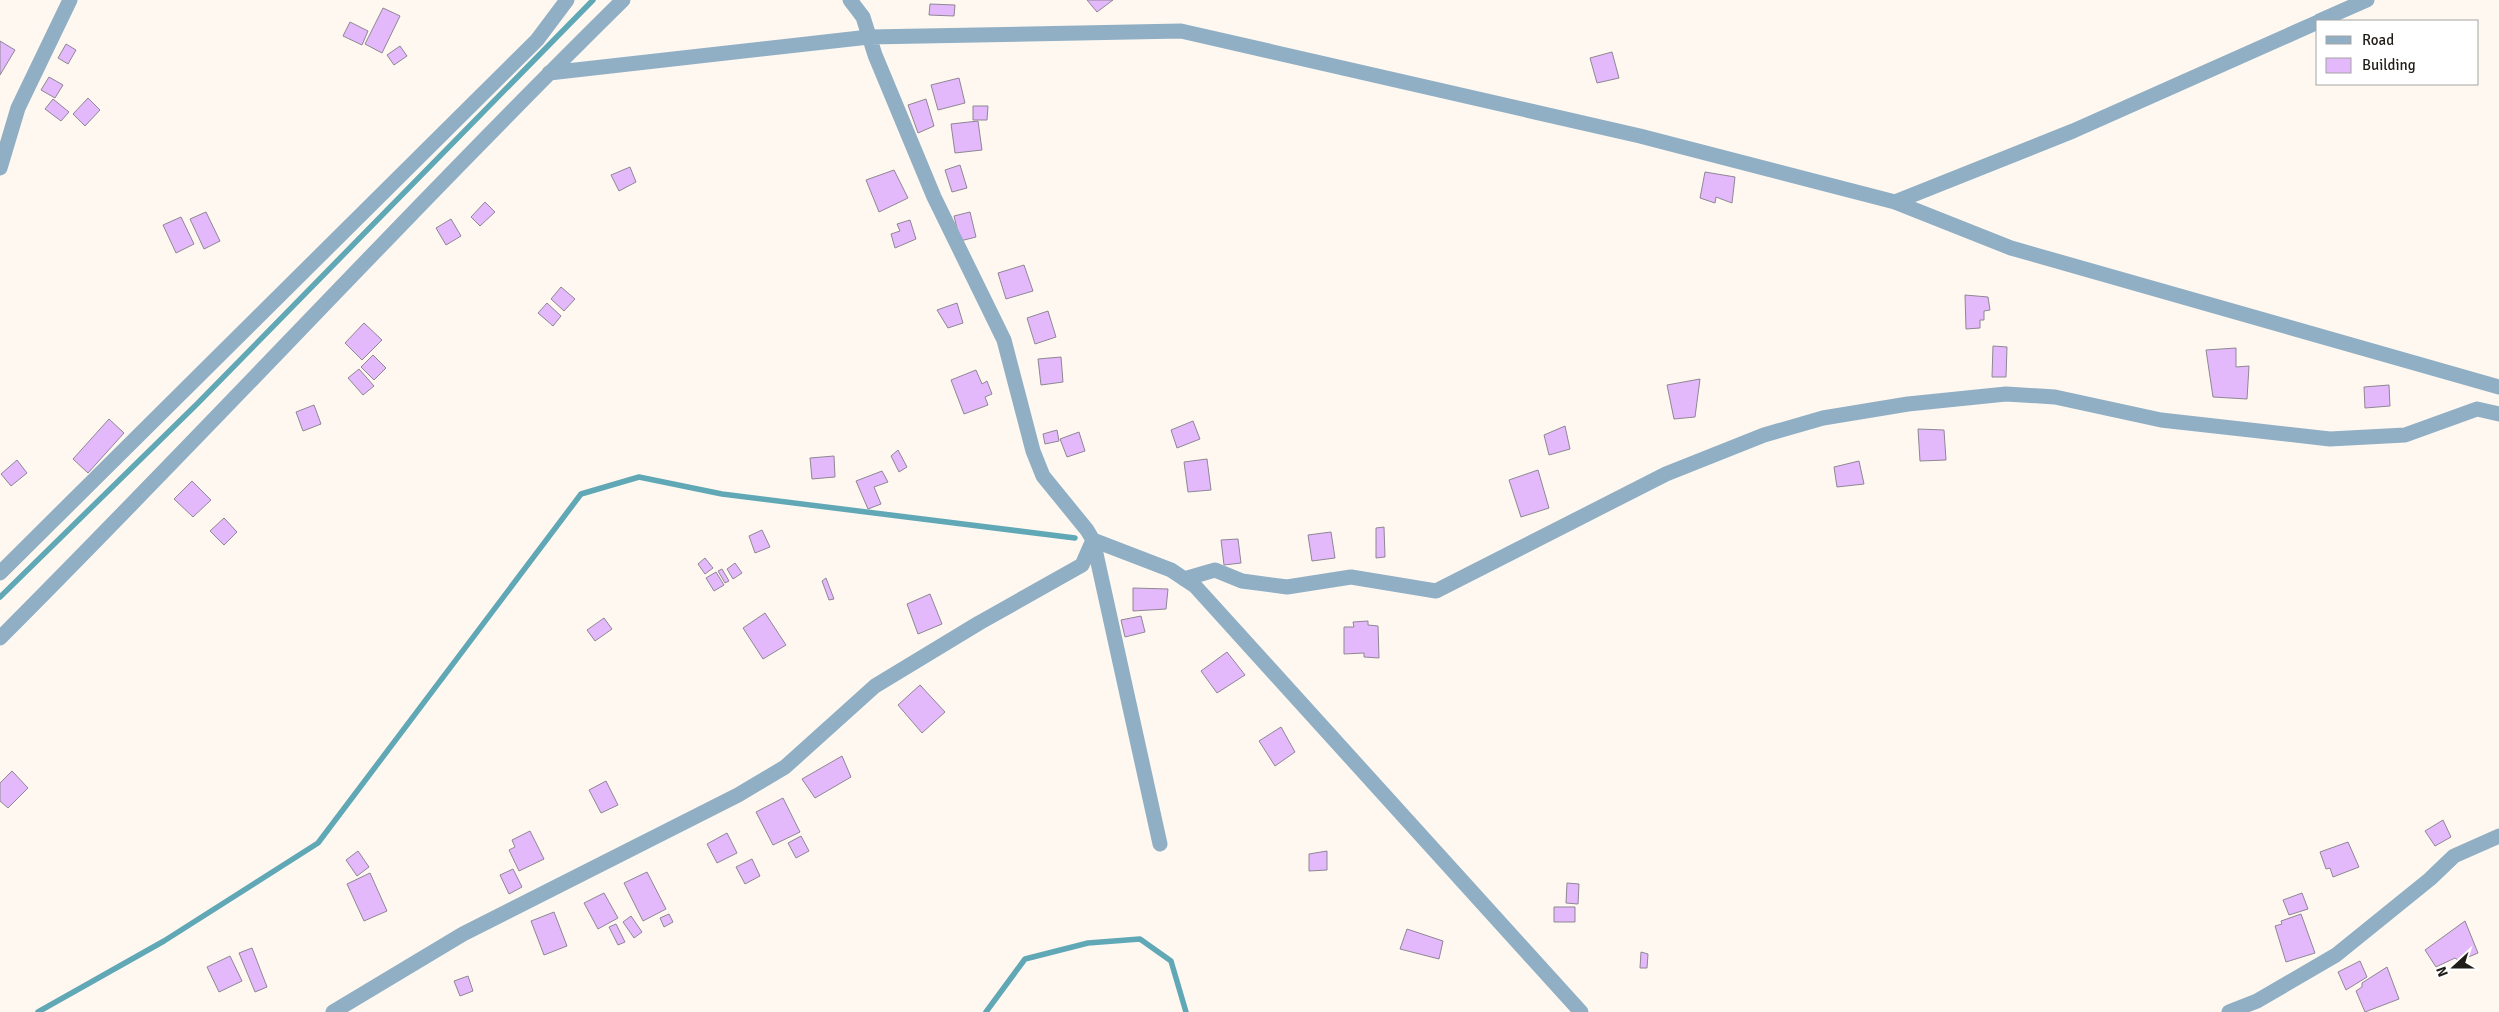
<svg xmlns="http://www.w3.org/2000/svg" width="2499" height="1012" font-family="Signika,sans-serif">
<rect width="100%" height="100%" fill="#fef8f1"/>
<g fill="none" stroke-linecap="round" stroke-linejoin="round">
<!-- stream -->
<path stroke="#60a8b6" stroke-width="5.5" d="M 0,597 L 197,404 L 593,0
M 38,1012 L 164,941 L 318,843 L 581,494 L 639,477 L 722,494 L 1075,538
M 986,1012 L 1025,959 L 1088,943 L 1140,939 L 1171,961 L 1186,1012"/>
</g>
<!-- building -->
<path fill="#e3b9fb" stroke="#8f8793" d="M 1087,0 L 1113,0 L 1097,12 Z
M 930,4 L 955,5 L 954,16 L 929,15 Z
M 383,8 L 400,16 L 382,53 L 365,44 Z
M 350,22 L 368,31 L 362,45 L 343,36 Z
M 0,41 L 15,50 L 0,75 Z
M 66,44 L 76,50 L 68,64 L 58,58 Z
M 400,46 L 407,56 L 394,65 L 387,55 Z
M 1612,52 L 1619,78 L 1597,83 L 1590,58 Z
M 49,77 L 63,85 L 55,98 L 41,90 Z
M 959,78 L 965,103 L 938,110 L 931,85 Z
M 88,98 L 100,110 L 85,126 L 73,114 Z
M 53,99 L 69,112 L 61,121 L 45,109 Z
M 926,99 L 934,126 L 918,133 L 908,105 Z
M 973,106 L 988,106 L 987,120 L 973,120 Z
M 978,121 L 982,150 L 955,153 L 951,124 Z
M 960,165 L 967,188 L 952,192 L 945,170 Z
M 630,167 L 636,182 L 619,191 L 611,175 Z
M 894,170 L 908,198 L 879,212 L 866,180 Z
M 1705,172 L 1735,177 L 1732,203 L 1716,197 L 1715,203 L 1700,198 Z
M 485,202 L 495,212 L 480,226 L 471,217 Z
M 206,212 L 220,241 L 204,249 L 190,219 Z
M 970,212 L 976,237 L 960,241 L 954,216 Z
M 181,217 L 194,244 L 176,253 L 163,225 Z
M 451,219 L 461,236 L 446,245 L 436,228 Z
M 910,220 L 916,239 L 895,248 L 891,234 L 900,231 L 897,224 Z
M 1024,265 L 1033,291 L 1006,299 L 998,273 Z
M 561,287 L 575,299 L 564,311 L 551,299 Z
M 1965,295 L 1988,297 L 1990,310 L 1984,311 L 1984,320 L 1980,320 L 1980,328 L 1966,329 Z
M 547,303 L 561,316 L 553,326 L 538,313 Z
M 957,303 L 963,323 L 948,328 L 937,310 Z
M 1048,311 L 1056,337 L 1035,344 L 1027,318 Z
M 364,323 L 382,340 L 362,360 L 345,343 Z
M 1993,346 L 2007,347 L 2006,377 L 1992,377 Z
M 2236,348 L 2236,367 L 2249,366 L 2247,399 L 2213,397 L 2206,350 Z
M 373,355 L 386,368 L 374,380 L 361,367 Z
M 1061,357 L 1063,382 L 1041,385 L 1038,359 Z
M 359,369 L 374,386 L 363,395 L 348,378 Z
M 976,370 L 982,384 L 987,381 L 992,394 L 985,397 L 988,405 L 964,414 L 951,380 Z
M 1700,379 L 1695,417 L 1674,419 L 1667,385 Z
M 2389,385 L 2390,406 L 2365,408 L 2364,387 Z
M 314,405 L 321,424 L 303,431 L 296,412 Z
M 109,419 L 124,433 L 88,473 L 73,459 Z
M 1193,421 L 1200,439 L 1177,448 L 1171,430 Z
M 1565,426 L 1570,449 L 1549,455 L 1544,435 Z
M 1918,429 L 1944,430 L 1946,460 L 1920,461 Z
M 1057,430 L 1059,441 L 1045,444 L 1043,434 Z
M 1079,432 L 1085,451 L 1067,457 L 1060,439 Z
M 898,450 L 907,467 L 899,472 L 891,456 Z
M 834,456 L 835,477 L 812,479 L 810,458 Z
M 1207,459 L 1211,490 L 1188,492 L 1184,462 Z
M 17,460 L 27,473 L 11,486 L 1,474 Z
M 1859,461 L 1864,484 L 1837,487 L 1834,467 Z
M 1538,470 L 1549,508 L 1521,517 L 1509,480 Z
M 882,471 L 888,482 L 874,487 L 881,504 L 868,509 L 856,481 Z
M 192,481 L 211,500 L 193,517 L 174,499 Z
M 224,518 L 237,532 L 224,545 L 210,531 Z
M 1384,527 L 1385,557 L 1376,558 L 1376,528 Z
M 762,530 L 770,547 L 755,553 L 749,536 Z
M 1331,532 L 1335,558 L 1312,561 L 1308,535 Z
M 1238,539 L 1241,563 L 1224,565 L 1221,540 Z
M 705,558 L 713,568 L 705,574 L 698,564 Z
M 735,563 L 742,573 L 733,579 L 727,569 Z
M 722,569 L 729,581 L 725,583 L 718,571 Z
M 716,572 L 724,585 L 714,591 L 706,578 Z
M 826,578 L 834,599 L 829,600 L 822,581 Z
M 1133,588 L 1168,589 L 1166,609 L 1133,611 Z
M 930,594 L 942,624 L 918,634 L 907,604 Z
M 765,613 L 786,645 L 763,659 L 743,628 Z
M 1141,616 L 1145,632 L 1125,637 L 1121,620 Z
M 604,618 L 612,629 L 595,641 L 587,630 Z
M 1368,621 L 1368,625 L 1378,626 L 1379,658 L 1364,657 L 1364,653 L 1344,654 L 1344,627 L 1354,627 L 1353,622 Z
M 1227,652 L 1245,675 L 1217,693 L 1201,671 Z
M 920,685 L 945,712 L 922,733 L 898,705 Z
M 1281,727 L 1295,752 L 1275,766 L 1259,741 Z
M 842,756 L 851,777 L 815,798 L 802,779 Z
M 12,771 L 28,788 L 8,808 L 0,801 L 0,783 Z
M 606,781 L 618,805 L 601,813 L 589,790 Z
M 783,798 L 800,832 L 773,845 L 756,812 Z
M 2443,820 L 2451,837 L 2435,846 L 2425,831 Z
M 530,831 L 544,859 L 519,871 L 509,850 L 515,847 L 512,840 Z
M 727,833 L 737,853 L 717,863 L 707,844 Z
M 801,836 L 809,851 L 796,858 L 788,843 Z
M 2348,842 L 2359,867 L 2333,877 L 2330,868 L 2326,869 L 2320,852 Z
M 358,851 L 369,867 L 357,876 L 346,860 Z
M 1327,851 L 1327,870 L 1309,871 L 1309,854 Z
M 752,859 L 760,876 L 745,884 L 736,867 Z
M 513,869 L 522,887 L 509,894 L 500,875 Z
M 647,872 L 666,909 L 643,921 L 624,883 Z
M 370,873 L 387,911 L 364,921 L 347,884 Z
M 1567,883 L 1579,884 L 1578,904 L 1566,903 Z
M 604,893 L 618,918 L 598,929 L 584,903 Z
M 2302,893 L 2308,909 L 2289,915 L 2283,900 Z
M 1554,907 L 1575,907 L 1575,922 L 1554,922 Z
M 554,912 L 567,946 L 544,955 L 531,921 Z
M 669,914 L 673,922 L 664,927 L 660,918 Z
M 2301,914 L 2315,953 L 2286,962 L 2275,926 L 2282,924 L 2281,921 Z
M 631,916 L 642,932 L 634,938 L 623,922 Z
M 2465,921 L 2478,953 L 2459,961 L 2455,958 L 2436,967 L 2425,950 Z
M 616,924 L 625,942 L 618,945 L 609,927 Z
M 1407,929 L 1443,941 L 1439,959 L 1400,949 Z
M 252,948 L 267,987 L 255,992 L 239,953 Z
M 1641,952 L 1648,954 L 1647,968 L 1640,968 Z
M 230,956 L 242,981 L 219,992 L 207,967 Z
M 2360,961 L 2367,977 L 2346,990 L 2338,972 Z
M 2387,967 L 2399,999 L 2365,1012 L 2356,991 L 2362,987 L 2362,983 Z
M 468,976 L 473,991 L 460,996 L 454,981 Z"/>
<g fill="none" stroke-linecap="round" stroke-linejoin="round">
<!-- street -->
<path stroke="#90afc4" stroke-width="15" d="M 2319,21 L 2367,0
M 549,73 L 869,37 L 1181,31 L 1640,136 L 1895,202 L 2011,248 L 2499,387
M 0,168 L 18,108 L 70,0
M 1895,202 L 2073,131 L 2318,22
M 1093,540 L 1171,570 L 1195,586 L 1581,1012
M 1093,540 L 1160,844
M 0,573 L 537,40 L 567,0
M 1184,579 L 1215,570 L 1242,581 L 1287,587 L 1351,577 L 1436,591 L 1666,474 L 1764,435 L 1823,418 L 1908,404 L 2006,394 L 2055,397 L 2161,420 L 2330,439 L 2405,435 L 2477,409 L 2499,414
M 0,638 C 210,428 411,209 623,0
M 333,1012 L 463,934 L 738,795 L 785,767 L 875,686 L 979,623 L 1082,565 L 1093,540 L 1087,530 L 1043,476 L 1033,451 L 1004,340 L 934,197 L 875,55 L 863,17 L 850,0
M 2229,1012 L 2257,1001 L 2336,955 L 2430,879 L 2454,856 L 2499,836"/>
</g>
<!-- legend -->
<rect x="2316" y="20" width="162" height="65" fill="#ffffff" stroke="#a6a4a3"/>
<rect x="2326" y="36" width="25" height="8" fill="#90afc4" stroke="#a6a4a3"/>
<text x="2362" y="45" font-size="15" fill="#201c18">Road</text>
<rect x="2326" y="58" width="25" height="15" fill="#e3b9fb" stroke="#a6a4a3"/>
<text x="2362" y="70" font-size="15" fill="#201c18">Building</text>
<!-- north arrow -->
<g transform="translate(2454 967) rotate(249)" stroke="#ffffff" stroke-width="4" paint-order="stroke">
<path d="M0-4L9 19L0 12L-9 19Z" fill="#201c18"/>
<text y="-8" font-size="14" font-weight="bold" text-anchor="middle" fill="#201c18">N</text>
</g>
</svg>
